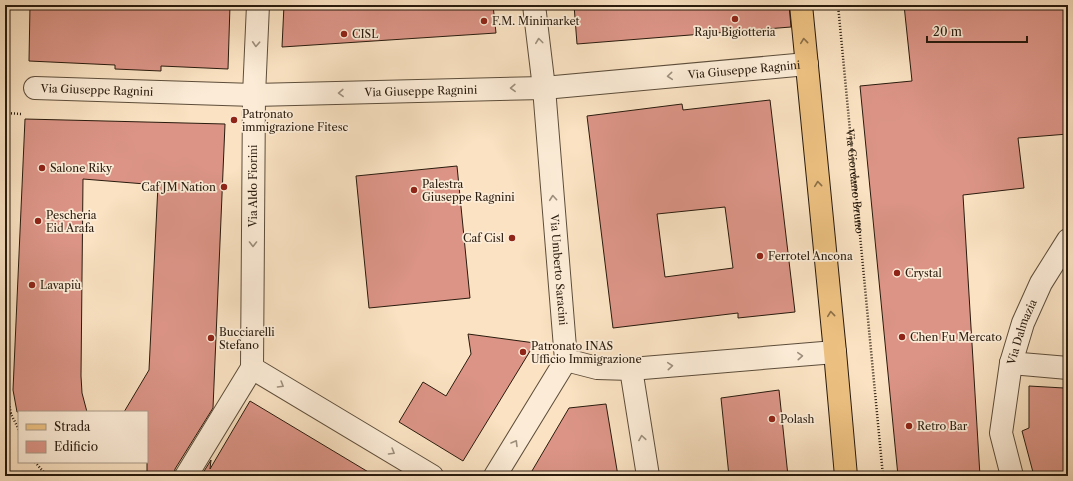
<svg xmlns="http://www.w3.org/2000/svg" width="1073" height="481" font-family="'Libre Caslon Text',serif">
<rect width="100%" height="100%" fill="#fae2c2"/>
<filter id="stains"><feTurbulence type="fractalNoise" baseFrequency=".005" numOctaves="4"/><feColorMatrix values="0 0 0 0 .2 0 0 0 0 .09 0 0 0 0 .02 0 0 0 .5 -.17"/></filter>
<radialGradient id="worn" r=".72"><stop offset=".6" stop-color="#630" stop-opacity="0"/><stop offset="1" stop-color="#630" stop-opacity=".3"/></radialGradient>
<!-- building -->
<path fill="#db9486" stroke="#291b0d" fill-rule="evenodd" d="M 30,5 L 129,5 L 177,7 L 177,5 L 230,5 L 228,69 L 161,66 L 161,71 L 115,69 L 115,65 L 29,61 Z
M 284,5 L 493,5 L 496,33 L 282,47 Z
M 574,5 L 789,5 L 791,27 L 577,44 Z
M 904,5 L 1068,5 L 1068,134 L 1018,138 L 1024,188 L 963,195 L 980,476 L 898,476 L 860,86 L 912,81 Z
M 770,100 L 795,312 L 738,318 L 738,313 L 613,328 L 587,116 L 682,104 L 683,110 ZM 725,207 L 733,268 L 665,277 L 657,214 Z
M 25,119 L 225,124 L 213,408 L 175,469 L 174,476 L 147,476 L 147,412 L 124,412 L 149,370 L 158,185 L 83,179 L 81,376 L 82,393 L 87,412 L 17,412 L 13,390 Z
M 457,166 L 470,298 L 369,308 L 356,176 Z
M 468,334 L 535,343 L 463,461 L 399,422 L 423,382 L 446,396 L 471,354 Z
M 1029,386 L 1064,388 L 1068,400 L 1068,476 L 1034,476 L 1022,431 L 1029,428 Z
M 779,390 L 788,476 L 729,476 L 721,398 Z
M 250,401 L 375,476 L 201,476 L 211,460 L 210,469 Z
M 606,404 L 618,476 L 529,476 L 569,408 Z"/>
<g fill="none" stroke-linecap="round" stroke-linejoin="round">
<defs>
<g id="minor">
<path d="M 258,5 L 254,95 L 252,368 L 432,476"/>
<path id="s2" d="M 534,5 L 544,88 L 566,360 L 597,368 L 631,369 L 648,476"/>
<path id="s3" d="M 35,88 L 254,95 L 544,88 L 807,64"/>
<path d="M 1011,363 L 1068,368"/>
<path d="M 631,369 L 835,352"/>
<path d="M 186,476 L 252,368"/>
<path d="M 495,476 L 566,360"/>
<path id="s4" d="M 1012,476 L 1001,433 L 1011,363 L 1023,323 L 1041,283 L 1068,240"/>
</g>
<path id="major" d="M 801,5 L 835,352 L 846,476"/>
</defs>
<!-- minor casing -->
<use href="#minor" stroke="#5d4d3a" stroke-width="24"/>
<!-- major casing -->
<use href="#major" stroke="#291b0d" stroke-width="24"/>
<!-- path -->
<g stroke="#291b0d" stroke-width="2.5" stroke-dasharray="1 2" stroke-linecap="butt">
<path id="s1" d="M 838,5 L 883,476"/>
<path d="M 5,113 L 22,114"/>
<path d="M 5,383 L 11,414 L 19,430"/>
<path d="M 5,406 L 11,414"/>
<path d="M 35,462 L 47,476"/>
</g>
<!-- minor -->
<use href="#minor" stroke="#fcecd7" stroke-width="22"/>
<!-- major -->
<use href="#major" stroke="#edc181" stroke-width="22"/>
</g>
<!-- one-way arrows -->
<defs><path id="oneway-chevron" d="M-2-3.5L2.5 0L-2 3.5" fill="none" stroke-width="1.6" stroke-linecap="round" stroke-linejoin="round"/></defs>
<g stroke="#9d8e7c">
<use href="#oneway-chevron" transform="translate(539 41) rotate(-97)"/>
<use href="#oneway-chevron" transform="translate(256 44) rotate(93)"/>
<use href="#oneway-chevron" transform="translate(670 76) rotate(175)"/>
<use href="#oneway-chevron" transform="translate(513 88) rotate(178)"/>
<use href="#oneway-chevron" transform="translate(341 93) rotate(178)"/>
<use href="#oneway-chevron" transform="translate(553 198) rotate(-95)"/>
<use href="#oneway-chevron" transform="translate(253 244) rotate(90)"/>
<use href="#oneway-chevron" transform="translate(800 356) rotate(-4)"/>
<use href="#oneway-chevron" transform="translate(670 366) rotate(-5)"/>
<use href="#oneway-chevron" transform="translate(281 385) rotate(31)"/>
<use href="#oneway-chevron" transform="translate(642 438) rotate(-99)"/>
<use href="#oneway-chevron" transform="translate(515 443) rotate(-59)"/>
<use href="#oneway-chevron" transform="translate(392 452) rotate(31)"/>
</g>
<g stroke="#8b6e47">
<use href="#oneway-chevron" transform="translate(804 41) rotate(-96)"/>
<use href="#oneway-chevron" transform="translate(818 184) rotate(-96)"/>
<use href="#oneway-chevron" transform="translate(831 314) rotate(-96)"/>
</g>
<!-- markers -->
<g fill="#8f2418" stroke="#fcecd7" stroke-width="1.5">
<circle cx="735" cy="19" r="4"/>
<circle cx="484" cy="21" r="4"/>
<circle cx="344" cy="34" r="4"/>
<circle cx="234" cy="120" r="4"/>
<circle cx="42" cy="168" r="4"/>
<circle cx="224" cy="187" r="4"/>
<circle cx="414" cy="190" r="4"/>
<circle cx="38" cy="221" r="4"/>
<circle cx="512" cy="238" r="4"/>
<circle cx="760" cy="256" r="4"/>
<circle cx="897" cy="273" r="4"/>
<circle cx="32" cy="285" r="4"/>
<circle cx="902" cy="337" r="4"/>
<circle cx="211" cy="338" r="4"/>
<circle cx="523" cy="352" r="4"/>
<circle cx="772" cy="419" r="4"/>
<circle cx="909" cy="426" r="4"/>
</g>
<g text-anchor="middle" stroke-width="3.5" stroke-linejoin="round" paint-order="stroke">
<!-- poi labels -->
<g font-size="11" fill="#291b0d" stroke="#fcecd7" text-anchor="start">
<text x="492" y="25">F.M. Minimarket</text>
<text x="735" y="36" text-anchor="middle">Raju Bigiotteria</text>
<text x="352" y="38">CISL</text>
<text x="242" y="118">Patronato<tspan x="242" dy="13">immigrazione Fitesc</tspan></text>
<text x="50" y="172">Salone Riky</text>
<text x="422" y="188">Palestra<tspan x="422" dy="13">Giuseppe Ragnini</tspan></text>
<text x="216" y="191" text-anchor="end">Caf JM Nation</text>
<text x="46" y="219">Pescheria<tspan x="46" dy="13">Eid Arafa</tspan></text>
<text x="504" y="242" text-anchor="end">Caf Cisl</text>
<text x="768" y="260">Ferrotel Ancona</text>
<text x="905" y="277">Crystal</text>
<text x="40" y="289">Lavapiù</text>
<text x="219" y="336">Bucciarelli<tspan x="219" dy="13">Stefano</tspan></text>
<text x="910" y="341">Chen Fu Mercato</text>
<text x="531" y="350">Patronato INAS<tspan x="531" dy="13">Ufficio Immigrazione</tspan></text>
<text x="780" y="423">Polash</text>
<text x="917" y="430">Retro Bar</text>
</g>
<!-- street labels -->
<g font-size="11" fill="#291b0d" stroke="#fcecd7">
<text dy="4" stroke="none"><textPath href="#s3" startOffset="710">Via Giuseppe Ragnini</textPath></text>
<text dy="4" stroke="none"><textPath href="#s3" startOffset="62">Via Giuseppe Ragnini</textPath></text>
<text dy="4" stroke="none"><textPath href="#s3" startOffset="386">Via Giuseppe Ragnini</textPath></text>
<text dy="4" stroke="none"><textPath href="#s1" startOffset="177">Via Giordano Bruno</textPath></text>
<text transform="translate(253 186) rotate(-90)" y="4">Via Aldo Fiorini</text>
<text dy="4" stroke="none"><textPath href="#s2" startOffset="266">Via Umberto Saracini</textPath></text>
<text dy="4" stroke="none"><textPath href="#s4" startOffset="148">Via Dalmazia</textPath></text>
</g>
</g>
<!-- margin -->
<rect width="1073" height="481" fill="none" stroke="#fae2c2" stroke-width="20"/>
<rect x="6" y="6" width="1061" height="469" fill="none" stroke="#291b0d" stroke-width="2"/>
<rect x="10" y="10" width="1053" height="461" fill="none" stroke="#291b0d"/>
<!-- legend -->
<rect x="18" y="411" width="130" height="52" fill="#fcecd7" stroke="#a89886"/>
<rect x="26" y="424" width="20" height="6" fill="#edc181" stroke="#a89886"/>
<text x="54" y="431" font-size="12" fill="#291b0d">Strada</text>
<rect x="26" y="441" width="20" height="12" fill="#db9486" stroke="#a89886"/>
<text x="54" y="451" font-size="12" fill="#291b0d">Edificio</text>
<!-- scale -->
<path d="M927 36v6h100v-6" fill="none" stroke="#291b0d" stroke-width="2"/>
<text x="933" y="36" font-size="12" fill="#291b0d" stroke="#fcecd7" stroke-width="3" paint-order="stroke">20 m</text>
<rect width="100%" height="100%" filter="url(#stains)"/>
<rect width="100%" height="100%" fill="url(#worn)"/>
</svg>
